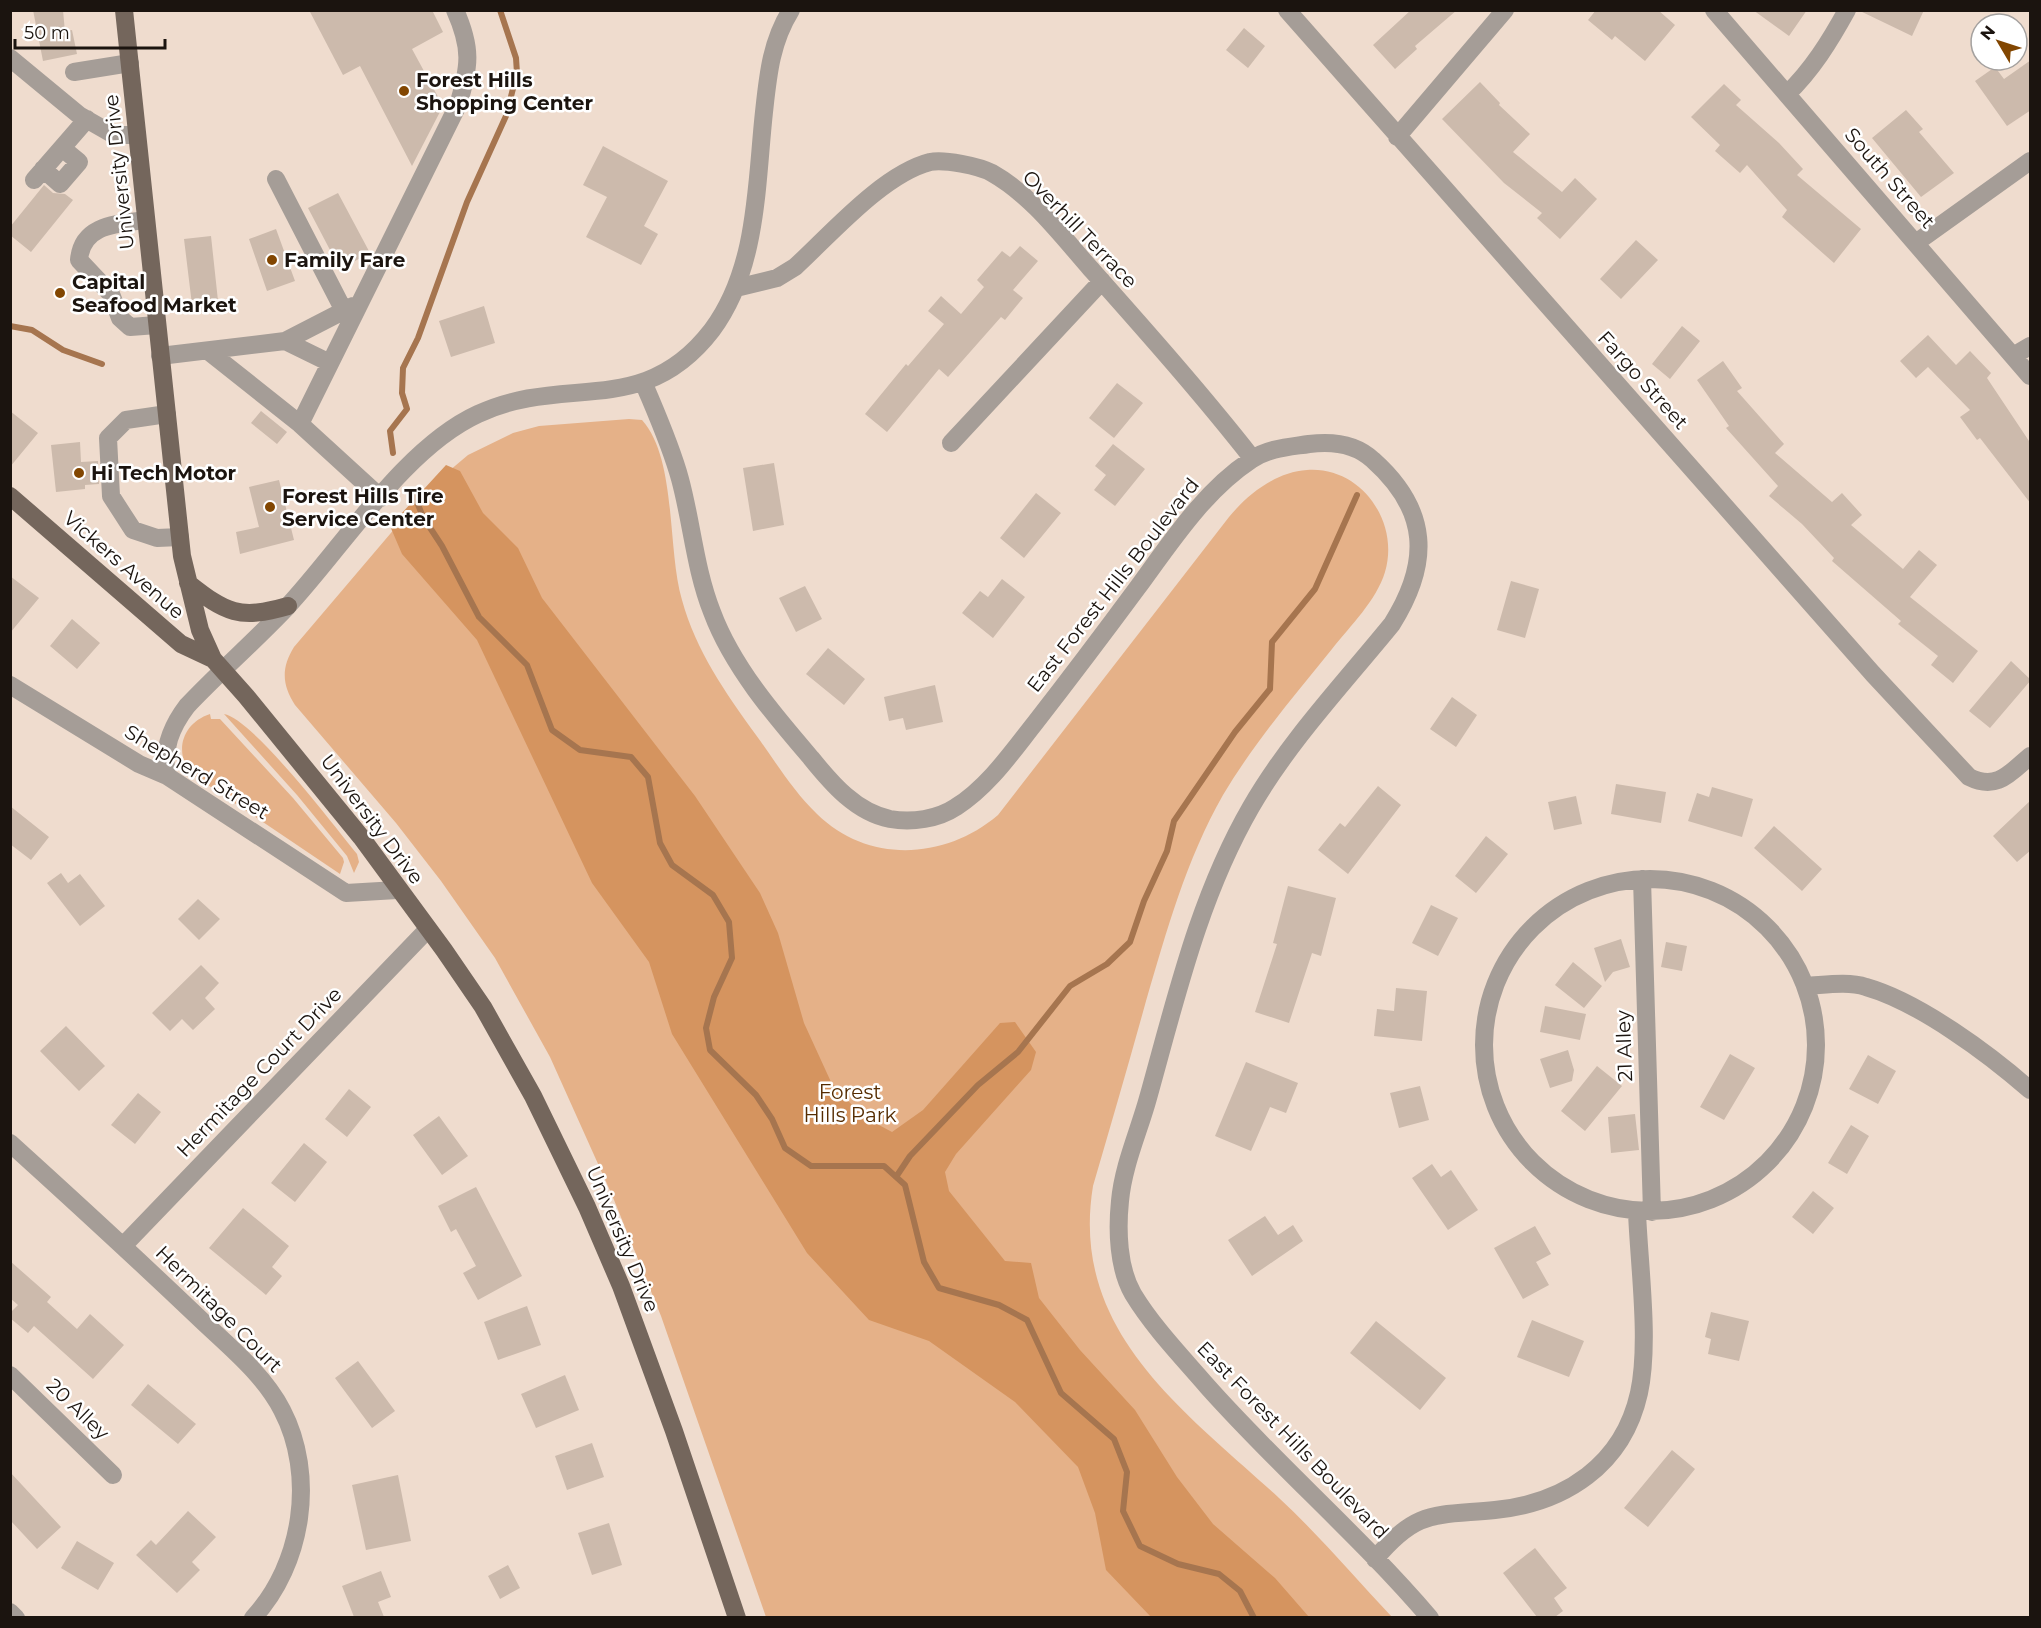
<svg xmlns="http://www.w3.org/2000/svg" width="2041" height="1628" font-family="Montserrat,sans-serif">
<rect width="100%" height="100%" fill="#efdcce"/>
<!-- green -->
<path fill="#e5b188" d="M 629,419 L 642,420 C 677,459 667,549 682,600 C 696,651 725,692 756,735 C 775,761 793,791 817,814 C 868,864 945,860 998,815 L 1229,517 C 1248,494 1276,472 1307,470 C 1361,466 1400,522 1385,572 C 1376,601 1351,625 1332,649 C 1294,696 1254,743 1223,795 C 1186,860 1167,930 1146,1001 C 1129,1063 1111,1124 1093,1186 C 1069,1332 1185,1411 1279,1498 C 1319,1535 1355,1578 1392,1617 L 766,1617 L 661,1316 L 612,1195 L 550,1057 L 495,958 L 441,881 L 396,823 L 295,705 C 282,685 281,668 294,647 L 430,487 L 468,455 L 513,433 L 539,426 Z
M 210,714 L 211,719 L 220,719 L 293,798 L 343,858 L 344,862 L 340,874 L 190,773 C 174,750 183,723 210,714 Z
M 224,714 C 252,718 335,827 357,854 L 359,862 L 354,873 L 347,856 L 297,795 Z"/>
<!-- forest -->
<path fill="#d5945f" d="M 446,465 L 460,471 L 483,513 L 518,548 L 542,598 L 695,796 L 760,893 L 778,933 L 804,1023 L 831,1082 L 862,1116 L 892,1132 L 923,1110 L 1000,1023 L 1015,1022 L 1036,1052 L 1031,1070 L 956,1154 L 945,1172 L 949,1191 L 1005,1261 L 1031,1263 L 1039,1298 L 1080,1350 L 1135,1410 L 1177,1477 L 1213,1524 L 1275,1578 L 1309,1617 L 1151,1617 L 1106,1570 L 1095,1513 L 1078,1467 L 1015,1402 L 929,1341 L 869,1320 L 807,1253 L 672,1034 L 649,962 L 592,883 L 477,640 L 402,554 L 390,526 Z"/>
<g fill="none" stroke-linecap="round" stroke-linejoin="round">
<!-- stream -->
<path stroke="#a6754f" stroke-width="6" d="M 10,326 L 32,330 L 63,350 L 102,364
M 393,453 L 390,431 L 407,409 L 402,393 L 403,368 L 418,338 L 467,202 L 506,116 L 517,73 L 516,58 L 500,10
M 413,492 L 423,517 L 442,546 L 479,617 L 527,665 L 552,730 L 580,750 L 631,757 L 648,777 L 660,843 L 672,865 L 713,895 L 729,922 L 732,958 L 714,997 L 706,1028 L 710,1050 L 756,1095 L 772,1119 L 785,1148 L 811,1166 L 884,1166 L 905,1185 L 924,1262 L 939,1288 L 999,1305 L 1027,1320 L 1061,1393 L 1114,1439 L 1127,1472 L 1123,1511 L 1140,1546 L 1178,1564 L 1219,1574 L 1240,1591 L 1254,1618
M 386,523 L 396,524 L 423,517
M 896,1177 L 910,1156 L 978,1085 L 1018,1052 L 1070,986 L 1107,964 L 1130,942 L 1144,901 L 1167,851 L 1174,821 L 1235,732 L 1270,689 L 1272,642 L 1315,589 L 1357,495"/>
</g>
<!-- building -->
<path fill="#ccbaac" d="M 33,10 L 63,10 L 65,32 L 72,30 L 77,54 L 43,61 Z
M 309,10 L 432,10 L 443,32 L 412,49 L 443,106 L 412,166 L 360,66 L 343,75 Z
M 1411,10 L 1457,10 L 1415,46 L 1417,49 L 1395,69 L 1373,45 Z
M 1596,10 L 1658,10 L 1675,25 L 1645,61 L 1615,36 L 1612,40 L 1588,20 Z
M 1753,10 L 1807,10 L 1789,36 Z
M 1858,10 L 1924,10 L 1912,36 Z
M 1244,28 L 1265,46 L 1248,68 L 1226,50 Z
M 2031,60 L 2031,110 L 2007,126 L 1975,81 L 1995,67 L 2004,79 Z
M 1480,82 L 1500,103 L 1499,105 L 1530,134 L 1513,152 L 1562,192 L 1575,178 L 1597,199 L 1560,239 L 1537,218 L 1542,213 L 1504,183 L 1442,119 Z
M 1724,84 L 1741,100 L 1736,105 L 1779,143 L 1803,169 L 1797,175 L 1861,229 L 1834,263 L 1782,217 L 1787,210 L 1747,165 L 1740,173 L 1715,151 L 1720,145 L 1691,117 Z
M 1906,110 L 1923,129 L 1919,132 L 1954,173 L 1921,197 L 1872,138 Z
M 603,146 L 668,181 L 644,226 L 658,234 L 641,265 L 586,237 L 607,197 L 583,185 Z
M 44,185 L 53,193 L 65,194 L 73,200 L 31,252 L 10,235 L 10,227 Z
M 338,193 L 370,253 L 340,269 L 308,208 Z
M 276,229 L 295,281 L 267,291 L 249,239 Z
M 211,236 L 219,310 L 193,313 L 184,239 Z
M 1636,240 L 1658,260 L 1621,299 L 1600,279 Z
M 1020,246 L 1038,261 L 1013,290 L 1023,298 L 1005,320 L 1001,317 L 948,377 L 939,369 L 887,432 L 865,414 L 906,364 L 908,366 L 944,324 L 928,311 L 941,296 L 961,314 L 984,287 L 977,280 L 1002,251 L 1010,257 Z
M 484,306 L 495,343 L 451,357 L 439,321 Z
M 1682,326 L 1700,341 L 1670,379 L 1652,364 Z
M 1928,335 L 1956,365 L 1970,351 L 1991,373 L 1987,378 L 2031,444 L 2031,504 L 1980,438 L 1977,440 L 1960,417 L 1970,410 L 1928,367 L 1916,378 L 1900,361 Z
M 1723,361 L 1742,388 L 1737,391 L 1784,444 L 1775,453 L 1832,502 L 1842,493 L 1862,515 L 1851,525 L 1903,569 L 1919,550 L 1937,565 L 1910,597 L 1978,651 L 1953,683 L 1931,665 L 1938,656 L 1898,624 L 1901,621 L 1832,561 L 1834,558 L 1802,524 L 1769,496 L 1778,486 L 1726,428 L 1729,426 L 1697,380 Z
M 1117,383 L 1143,403 L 1114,438 L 1089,418 Z
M 10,411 L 38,433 L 10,467 Z
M 261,411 L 287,432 L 277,444 L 251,423 Z
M 80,442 L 81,462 L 98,461 L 99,484 L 85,485 L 85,489 L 56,492 L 51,445 Z
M 1113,444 L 1145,469 L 1115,506 L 1094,490 L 1106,475 L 1095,466 Z
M 774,463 L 784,525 L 753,531 L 743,468 Z
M 279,480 L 294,540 L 240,554 L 236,532 L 259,527 L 249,487 Z
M 1036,493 L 1061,513 L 1024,558 L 1000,538 Z
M 10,576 L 39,598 L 10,633 Z
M 1002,579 L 1025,597 L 993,638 L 962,613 L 980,591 L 988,597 Z
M 1511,581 L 1539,589 L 1525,638 L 1497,630 Z
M 805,586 L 822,619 L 796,632 L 779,598 Z
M 72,619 L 100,643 L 77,669 L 50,646 Z
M 828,648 L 865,679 L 844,705 L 806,674 Z
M 2011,661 L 2031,680 L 1990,728 L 1969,711 Z
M 935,685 L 943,722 L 906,730 L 903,718 L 889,721 L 884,697 Z
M 1452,697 L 1477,715 L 1456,747 L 1430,729 Z
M 1616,784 L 1666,792 L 1661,823 L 1611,814 Z
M 1378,786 L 1401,805 L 1348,874 L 1318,850 L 1340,823 L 1345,827 Z
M 1712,787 L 1753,799 L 1742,837 L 1688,821 L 1697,793 L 1709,797 Z
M 1576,796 L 1582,824 L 1554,830 L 1548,802 Z
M 2031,800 L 2031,850 L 2017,862 L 1993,836 Z
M 10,806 L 49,837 L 31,860 L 10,844 Z
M 1774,826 L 1822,869 L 1802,891 L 1754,848 Z
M 1486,836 L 1508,854 L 1476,893 L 1455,876 Z
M 61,873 L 68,883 L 80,874 L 105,906 L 80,926 L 47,883 Z
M 1288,886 L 1336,898 L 1321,956 L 1312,953 L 1289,1023 L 1255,1012 L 1277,944 L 1273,943 Z
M 198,899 L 220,919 L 199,940 L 178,919 Z
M 1431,905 L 1458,918 L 1438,956 L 1412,943 Z
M 1621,939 L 1630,967 L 1613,972 L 1605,982 L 1594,948 Z
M 1666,942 L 1687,946 L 1682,971 L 1661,967 Z
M 1573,962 L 1602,986 L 1584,1008 L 1555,985 Z
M 201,965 L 219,983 L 205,998 L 215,1009 L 193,1030 L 182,1019 L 170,1031 L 152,1013 Z
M 1396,988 L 1427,991 L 1422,1041 L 1374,1036 L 1377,1009 L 1394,1011 Z
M 1545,1006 L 1586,1014 L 1580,1040 L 1540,1032 Z
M 66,1026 L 105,1066 L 79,1091 L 40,1051 Z
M 1568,1050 L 1574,1070 L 1572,1081 L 1550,1088 L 1540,1059 Z
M 1730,1054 L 1755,1068 L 1724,1120 L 1700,1107 Z
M 1868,1055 L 1896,1071 L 1878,1104 L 1849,1089 Z
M 1246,1062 L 1298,1083 L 1286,1113 L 1270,1107 L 1251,1151 L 1215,1136 Z
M 1597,1066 L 1622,1086 L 1585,1131 L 1561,1111 Z
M 1420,1086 L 1429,1120 L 1399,1128 L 1390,1093 Z
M 349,1089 L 371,1107 L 347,1137 L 325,1119 Z
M 138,1093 L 161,1112 L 135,1144 L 111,1125 Z
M 1635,1114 L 1639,1150 L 1611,1153 L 1608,1117 Z
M 439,1116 L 468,1156 L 442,1175 L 413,1135 Z
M 1851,1125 L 1869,1136 L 1847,1174 L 1828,1163 Z
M 304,1143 L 327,1162 L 295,1202 L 271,1183 Z
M 1432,1164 L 1441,1177 L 1451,1170 L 1478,1210 L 1448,1230 L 1412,1178 Z
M 476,1187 L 522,1276 L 478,1300 L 463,1273 L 476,1266 L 456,1229 L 451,1232 L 438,1206 Z
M 1813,1191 L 1834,1208 L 1813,1234 L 1792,1217 Z
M 243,1208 L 289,1246 L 272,1267 L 282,1276 L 266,1295 L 209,1248 Z
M 1265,1216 L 1278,1235 L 1293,1225 L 1303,1241 L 1252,1276 L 1228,1240 Z
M 1535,1226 L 1551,1254 L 1536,1262 L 1549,1285 L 1523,1299 L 1494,1248 Z
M 10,1261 L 51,1297 L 47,1302 L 77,1329 L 90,1314 L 124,1345 L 93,1379 L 34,1326 L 28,1333 L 10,1318 L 10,1313 L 18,1305 L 10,1298 Z
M 527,1306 L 541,1345 L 498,1360 L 484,1322 Z
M 1711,1312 L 1749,1321 L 1739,1361 L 1708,1354 L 1711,1339 L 1705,1337 Z
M 1532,1320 L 1584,1341 L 1569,1377 L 1517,1357 Z
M 1376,1321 L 1446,1378 L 1420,1410 L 1350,1353 Z
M 358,1361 L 395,1411 L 372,1428 L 335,1378 Z
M 565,1375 L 579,1410 L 536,1428 L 521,1394 Z
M 148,1384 L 196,1424 L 178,1444 L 131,1405 Z
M 592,1443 L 604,1477 L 567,1490 L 555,1456 Z
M 1672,1450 L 1695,1469 L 1648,1527 L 1624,1508 Z
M 10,1472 L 61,1527 L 37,1549 L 10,1520 Z
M 398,1475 L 411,1541 L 366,1550 L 352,1485 Z
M 188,1511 L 216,1537 L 192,1562 L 200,1570 L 177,1593 L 136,1555 L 151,1540 L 156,1545 Z
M 609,1523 L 622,1565 L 592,1575 L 578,1533 Z
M 77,1541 L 114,1563 L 98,1590 L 61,1568 Z
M 1535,1548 L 1567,1588 L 1554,1598 L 1563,1611 L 1555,1617 L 1537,1617 L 1503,1573 Z
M 508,1565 L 520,1588 L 500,1599 L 488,1576 Z
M 381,1571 L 391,1597 L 378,1602 L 384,1617 L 354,1617 L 342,1586 Z"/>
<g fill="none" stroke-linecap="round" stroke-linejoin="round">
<!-- minor -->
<path stroke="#a59d97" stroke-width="18" d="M 1287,10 L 1873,674 L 1969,777 C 1997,791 2010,773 2030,756
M 1714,10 L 2030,376
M 10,58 L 79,115 L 114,135 L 137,135
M 74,72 L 130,63
M 1787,94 C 1812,70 1830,41 1847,10
M 1397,137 L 1505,10
M 43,169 L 60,184 L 79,162 L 62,148
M 276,179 L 344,311
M 34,180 L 87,119
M 146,220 C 117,224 82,224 79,260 L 111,294 L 120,318 L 130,327 L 157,325
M 1917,242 L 2030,161
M 736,288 L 777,278 L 795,267 C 831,234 883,174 930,162 C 944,159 979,166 992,173 C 1031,195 1061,235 1090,268 C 1145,330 1201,393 1252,458
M 285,341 L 353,306
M 208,351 L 300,424 L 381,498
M 160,356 L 285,341 L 330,363
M 2013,356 L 2030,346
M 644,384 C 657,415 671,446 680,479 C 692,523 695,569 712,612 C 732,666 774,715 811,758 C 832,784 856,812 890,819 C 912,823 938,819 956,807 C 988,787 1012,752 1035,723 C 1070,678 1104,633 1138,587 C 1171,542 1204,491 1251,460 C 1268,448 1290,447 1309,444 C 1332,441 1356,444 1373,460 C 1429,510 1431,562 1392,624 C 1344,683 1289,741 1251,807 C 1199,897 1176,998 1148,1098 C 1139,1131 1123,1166 1120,1201 C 1117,1230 1118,1268 1133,1294 C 1153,1327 1182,1357 1207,1386 C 1278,1466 1360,1536 1430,1618
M 167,414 L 126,420 L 108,438 L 111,496 L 133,530 L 157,538 L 180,537
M 300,424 L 458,105 C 470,66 472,48 455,10
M 951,443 L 1102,281
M 10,685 L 139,764 L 167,776 L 346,893 L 397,890
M 167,776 C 162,749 171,727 187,706 C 219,672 255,641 287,607 C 343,547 404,448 478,414 C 566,373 643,420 712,330 C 758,268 756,185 764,112 C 768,75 771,42 791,10
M1484 1045a166 166 0 1 1 332 0a166 166 0 1 1-332 0Z
M 1642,879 L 1652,1212
M 1806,986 C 1825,985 1848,981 1866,987 C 1919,1002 1989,1054 2030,1090
M 10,1143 C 73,1200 136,1258 197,1316 C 227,1345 263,1373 282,1410 C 316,1475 303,1564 253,1618
M 123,1246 L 428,929
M 10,1375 L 113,1475
M 1375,1559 C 1417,1509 1434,1516 1495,1510 C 1565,1503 1623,1465 1639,1393 C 1650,1343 1639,1265 1637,1212
M 10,1612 L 16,1618"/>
<!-- major -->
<path stroke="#74665c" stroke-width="18" d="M 124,10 L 182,556 L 200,630 L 213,659 L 246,696 L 361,837 L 444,950 L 483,1007 L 533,1096 L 587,1207 L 621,1286 L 674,1431 L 737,1618
M 10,496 L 181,644 L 213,659
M 188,583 C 226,613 239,620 288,606"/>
</g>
<!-- markers -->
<g fill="#824601" stroke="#fff" stroke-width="2">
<circle cx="404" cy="91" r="6"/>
<circle cx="272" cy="260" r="6"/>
<circle cx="60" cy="293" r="6"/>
<circle cx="79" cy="473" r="6"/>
<circle cx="270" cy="507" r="6"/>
</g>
<g text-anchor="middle" stroke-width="5" stroke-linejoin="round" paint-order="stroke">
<!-- poi labels -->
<g font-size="20" font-weight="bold" fill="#1b140f" stroke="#fff" text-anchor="start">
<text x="416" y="87">Forest Hills<tspan x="416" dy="23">Shopping Center</tspan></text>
<text x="284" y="267">Family Fare</text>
<text x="72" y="289">Capital<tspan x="72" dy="23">Seafood Market</tspan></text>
<text x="91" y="480">Hi Tech Motor</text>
<text x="282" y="503">Forest Hills Tire<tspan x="282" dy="23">Service Center</tspan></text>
</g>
<!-- street labels -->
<g font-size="20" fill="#1b140f" stroke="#fff">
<text transform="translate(119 172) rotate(-96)" y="7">University Drive</text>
<text transform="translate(1890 178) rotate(49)" y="7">South Street</text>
<text transform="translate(1080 229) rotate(46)" y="7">Overhill Terrace</text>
<text transform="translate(1643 380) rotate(48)" y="7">Fargo Street</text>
<text transform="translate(124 565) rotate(41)" y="7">Vickers Avenue</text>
<text transform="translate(1113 585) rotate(-52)" y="7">East Forest Hills Boulevard</text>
<text transform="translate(197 772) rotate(31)" y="7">Shepherd Street</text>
<text transform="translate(372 819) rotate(53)" y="7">University Drive</text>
<text transform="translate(1624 1046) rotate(-92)" y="7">21 Alley</text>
<text transform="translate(259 1072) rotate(-46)" y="7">Hermitage Court Drive</text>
<text transform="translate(623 1239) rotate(67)" y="7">University Drive</text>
<text transform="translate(219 1309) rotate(45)" y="7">Hermitage Court</text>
<text transform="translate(78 1409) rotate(44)" y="7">20 Alley</text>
<text transform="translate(1293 1440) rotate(46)" y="7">East Forest Hills Boulevard</text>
</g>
<!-- park labels -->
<g font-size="20" fill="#562c01" stroke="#fff">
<text x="850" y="1099">Forest<tspan x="850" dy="23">Hills Park</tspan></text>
</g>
</g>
<!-- border -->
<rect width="2041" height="1628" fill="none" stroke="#1b140f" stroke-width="24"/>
<!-- north arrow -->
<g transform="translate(1999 42) rotate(309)"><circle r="28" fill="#ffffff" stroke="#a4a19f" stroke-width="1.5"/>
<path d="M0-4.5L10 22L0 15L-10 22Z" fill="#824601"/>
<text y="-9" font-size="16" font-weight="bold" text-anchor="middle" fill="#1b140f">N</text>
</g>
<!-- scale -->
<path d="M15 39v9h150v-9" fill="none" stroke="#1b140f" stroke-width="3"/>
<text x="24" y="39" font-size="18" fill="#1b140f" stroke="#ffffff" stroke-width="4.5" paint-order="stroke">50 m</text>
</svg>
